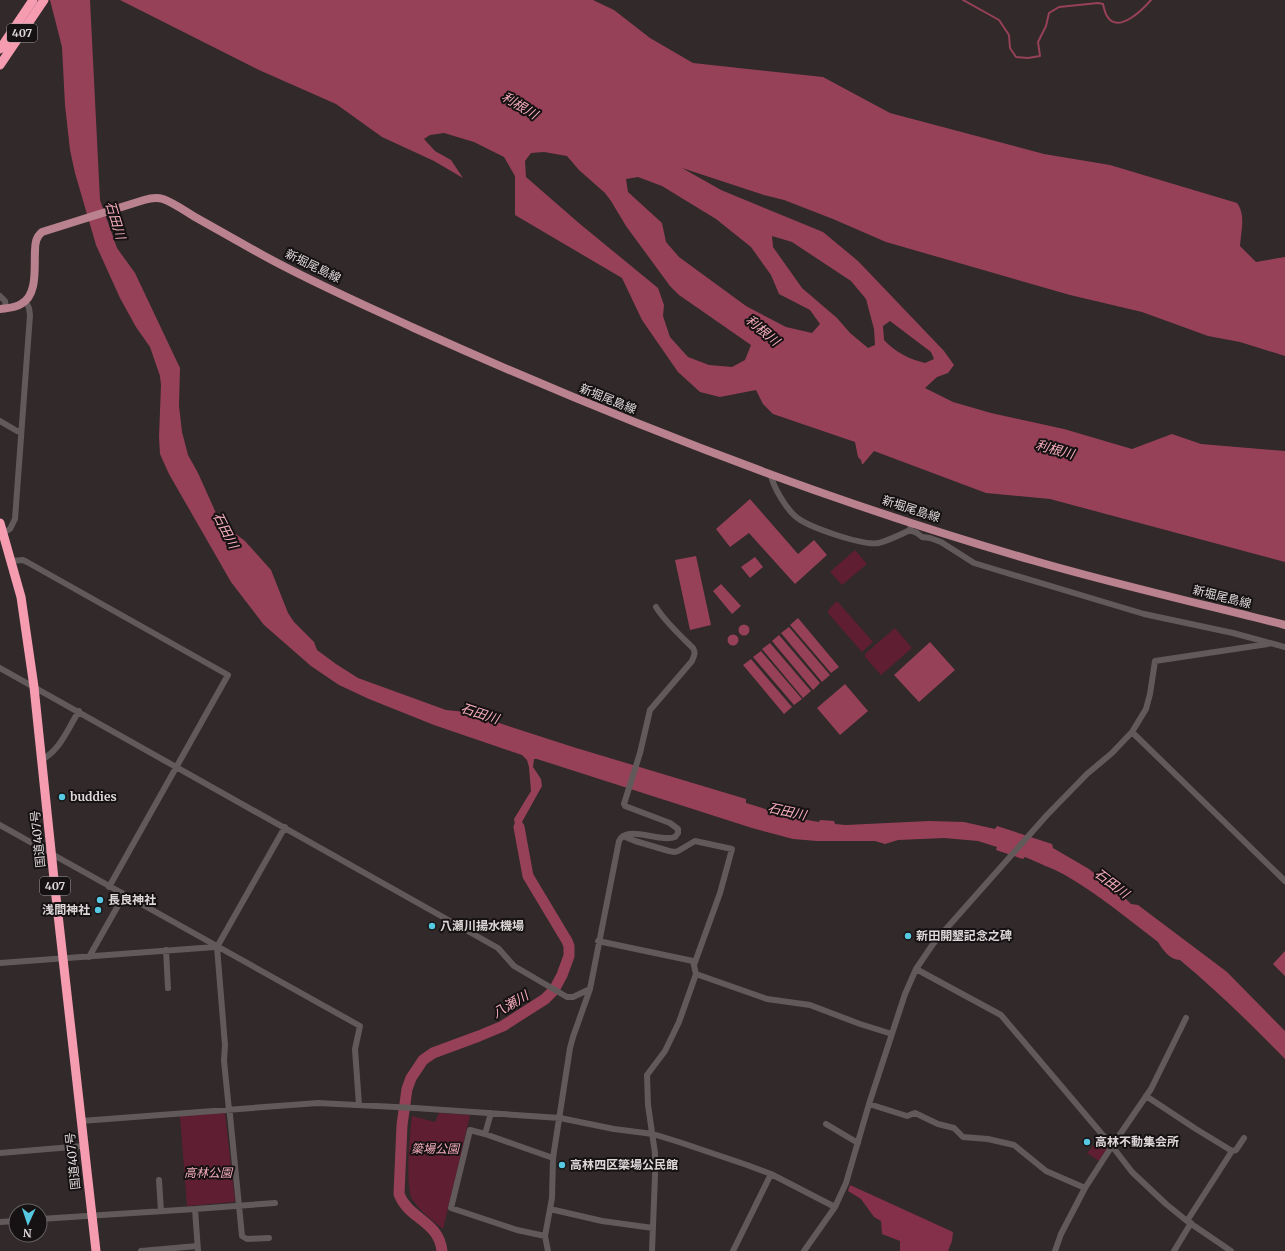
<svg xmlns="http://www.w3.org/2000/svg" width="1285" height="1251" font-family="Merriweather,'Noto Sans JP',serif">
<rect width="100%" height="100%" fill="#31292a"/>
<!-- green -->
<path fill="#601e32" d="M 855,550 L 867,564 L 842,585 L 830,572 Z
M 837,601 L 873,642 L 862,652 L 828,613 L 829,609 Z
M 895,628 L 912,648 L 881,675 L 865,657 L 865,654 Z
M 225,1113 L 235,1201 L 233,1202 L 187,1206 L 180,1116 Z
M 439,1113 L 470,1115 L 443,1229 C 432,1220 420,1211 412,1199 C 405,1185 410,1133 412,1116 L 435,1122 Z
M 1101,1137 L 1109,1147 L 1099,1161 L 1087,1153 Z"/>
<!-- forest -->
<path fill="#84304a" d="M 850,1185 L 953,1232 L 952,1241 L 948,1251 L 900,1251 L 900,1241 L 882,1234 L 881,1221 L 874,1217 L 861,1199 L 848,1191 Z"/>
<!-- water -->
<path fill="#974159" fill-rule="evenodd" d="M 50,0 L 90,0 L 100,200 L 117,248 L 135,273 L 180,368 L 179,406 L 182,432 L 188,455 L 198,473 L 220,522 L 245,541 L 271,570 L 288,613 L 294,622 L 314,642 L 317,650 L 336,664 L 358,678 L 446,710 L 465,712 L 573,747 L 746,799 L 746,803 L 791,817 L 819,822 L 820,820 L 834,821 L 835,824 L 846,825 L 929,821 L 964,822 L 995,829 L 997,826 L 1052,844 L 1053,848 L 1089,869 L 1125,898 L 1131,904 L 1138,905 L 1227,972 L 1285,1031 L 1285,1059 C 1251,1024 1217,991 1180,960 C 1170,960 1162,949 1158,942 C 1128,919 1098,894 1065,875 C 1052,868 1038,863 1025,857 L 1023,859 L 996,850 L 997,847 L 978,841 L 944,838 L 898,840 L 885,844 L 875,841 L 817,841 L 793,839 L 752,828 L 537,759 L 534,759 L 533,767 L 541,779 L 542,786 L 522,822 L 523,832 L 519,846 L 514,819 L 531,791 L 529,767 L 527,760 L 522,755 L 434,725 L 369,699 L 339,685 L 311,666 L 264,625 L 231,582 L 169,474 L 160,454 L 159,437 L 161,385 L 160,376 L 150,347 L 136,327 L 120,298 L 96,245 L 75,173 L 70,150 L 65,105 L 62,47 Z
M 120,0 L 593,0 L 614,10 L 650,38 L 693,63 L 823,77 L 890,113 L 1044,154 L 1110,165 L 1237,203 C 1246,215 1241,231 1240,246 L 1256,262 L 1285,257 L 1285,356 L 1240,342 L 1208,336 L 1142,312 L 1070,295 L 886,242 L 833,219 L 784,200 L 764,195 L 682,168 L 721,190 L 823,232 L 858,261 L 944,351 L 954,365 L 948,373 L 937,377 L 925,388 L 953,402 L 991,413 L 1064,429 L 1132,449 L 1172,434 L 1201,444 L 1285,451 L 1285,562 L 1050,499 L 986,493 L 874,451 L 863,464 L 862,464 L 861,460 L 858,457 L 855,442 L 773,414 L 763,404 L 756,390 L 720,397 L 700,392 L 678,372 L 642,320 L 622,278 L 515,215 L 515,176 L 504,157 L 474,142 L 444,133 L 430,135 L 424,139 L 435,151 L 451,160 L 463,178 L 434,161 L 382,137 L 336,104 L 259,70 ZM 544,152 L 567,156 L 579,170 L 605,193 L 611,201 L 626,226 L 670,286 L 679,295 L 751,345 L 745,360 L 732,367 L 709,365 L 688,357 L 670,337 L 663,316 L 664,305 L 658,288 L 580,224 L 526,177 L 525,161 L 531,153 ZM 638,177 L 662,186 L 716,219 L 751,247 L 771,275 L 779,294 L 810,310 L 820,324 L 812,333 L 786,327 L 746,306 L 679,257 L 666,242 L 662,223 L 628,192 L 626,179 ZM 772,236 L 792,242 L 851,281 L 866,299 L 874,329 L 875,345 L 868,348 L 850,333 L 837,318 L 802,288 L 773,247 ZM 890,321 L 931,352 L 934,359 L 925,363 C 909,359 895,352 884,340 L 883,326 Z
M 750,499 L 798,554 L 814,540 L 827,555 L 795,584 L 749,533 L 730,547 L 716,529 Z
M 696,556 L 711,625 L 690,630 L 675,560 Z
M 755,557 L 763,567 L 750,578 L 741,567 Z
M 721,584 L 741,606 L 732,614 L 713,591 Z
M 798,618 L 839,667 L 831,673 L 790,625 Z
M738.5 630a5.5 5.5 0 1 1 11 0a5.5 5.5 0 1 1-11 0Z
M 789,627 L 830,675 L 822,682 L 781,633 Z
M727.5 640a5.5 5.5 0 1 1 11 0a5.5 5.5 0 1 1-11 0Z
M 779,635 L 820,683 L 813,690 L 772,641 Z
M 930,642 L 955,670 L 919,702 L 894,675 Z
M 770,643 L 811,691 L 803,698 L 762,649 Z
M 761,651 L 802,699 L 794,705 L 753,657 Z
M 751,659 L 792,707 L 784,714 L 743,665 Z
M 845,684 L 868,711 L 840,735 L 817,708 Z
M 1285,951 L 1285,976 L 1273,964 Z"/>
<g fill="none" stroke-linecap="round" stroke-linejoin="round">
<!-- stream -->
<path stroke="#974159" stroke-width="2" d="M 963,0 L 999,20 L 1009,35 L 1010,48 L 1016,57 L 1028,58 L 1040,56 L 1038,42 L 1046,26 L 1049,13 L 1059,7 L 1098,3 L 1103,4 C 1104,8 1105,13 1107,16 C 1118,35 1143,9 1151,0"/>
<!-- river -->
<path stroke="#974159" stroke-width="11" d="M 442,1251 C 439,1221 408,1219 399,1194 L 402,1125 L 407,1089 L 411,1078 L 423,1060 L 433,1053 L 479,1036 L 503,1026 L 545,999 L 554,990 L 562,975 L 569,956 L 569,946 L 567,941 L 528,876 L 519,827"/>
<!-- minor -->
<path stroke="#62595a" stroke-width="6" d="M 0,296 L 5,301 L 6,309
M 0,421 L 17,431 L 21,432
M 771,475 C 773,487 786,508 795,516 C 807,527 863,546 879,543 C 889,540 900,535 910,530 L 911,526
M 910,530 L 917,533 L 922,537 L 930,538 L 941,542 L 974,563 L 997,570 L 1144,614 L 1233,633 L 1285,647
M 3,533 L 10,529 L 15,519 L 30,315 L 29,308 L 26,302
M 11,561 L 23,560 L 27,562 L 228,675 L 109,887
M 0,668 L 498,948 L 514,966 L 567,997 L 573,997 L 590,989
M 1132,732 L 1285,881
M 41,760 C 60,751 68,728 79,711
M 0,825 L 360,1026 L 355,1049 L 359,1105
M 623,836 L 635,841 L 669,851 L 675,852 L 678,851 L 695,841 L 732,849 L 720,893 L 694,965
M 598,941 L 693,961 L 696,974 L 679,1022 L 665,1051 L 647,1075 L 648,1105 L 655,1153 L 655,1176 L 652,1251
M 166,950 L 168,988
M 89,957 L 124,895
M 0,963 L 215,947
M 916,969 L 1001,1015 L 1112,1146 L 1132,1172 L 1166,1204 L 1187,1221 L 1231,1251
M 696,974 L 767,999 L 810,1005 L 860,1024 L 892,1034
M 1146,1096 L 1196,1129 L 1232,1151
M 869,1104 L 907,1116 L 915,1113 L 938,1124 L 954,1128 L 963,1137 L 988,1139 L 1014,1145 L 1046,1171 L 1085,1188
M 81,1121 L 318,1103 L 415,1108 L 560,1118 L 614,1129 L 653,1134 L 679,1142 L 747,1165 L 771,1174 L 835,1207
M 826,1124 L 858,1143
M 485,1134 L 491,1113
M 0,1153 L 84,1146
M 159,1180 L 161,1211
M 195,1209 L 198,1251
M 550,1209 L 602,1221 L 653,1228
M 40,1219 L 195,1209 L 275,1203
M 1187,1221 L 1232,1151 L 1236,1150 L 1244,1138
M 0,1222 L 16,1221
M 545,1236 L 517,1230 L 451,1208 L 470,1130 L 485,1134 L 553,1158
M 269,1238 L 247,1239 L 242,1236 L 230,1115 L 229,1110 L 224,1061 L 225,1045 L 217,947 L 285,827
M 141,1251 L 197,1246
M 548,1251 L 545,1236 L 552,1198 L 553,1158 L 570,1048 L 573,1037 L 590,989 L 619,841 C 627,824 660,843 675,837 L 678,833 L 678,829 L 670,823 L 625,806 L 624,804 L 640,753 L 650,710 L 692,661 C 694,656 696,653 693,648 C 680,635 666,623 656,607
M 733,1251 L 771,1174
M 804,1251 L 835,1207 L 846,1183 L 869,1104 L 905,994 L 916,969 L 933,944 L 946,929 L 1047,815 L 1087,774 L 1112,753 L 1132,732 L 1146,709 L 1150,694 L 1155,661 L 1268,644
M 1055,1251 L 1061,1234 L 1085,1188 L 1112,1146 L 1151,1089 L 1186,1018
M 1174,1251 L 1191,1223"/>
<!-- major -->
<path stroke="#ba818e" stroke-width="8" d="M 0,309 C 7,308 15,308 21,304 C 38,295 34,268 35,251 C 35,243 36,237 42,232 L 144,200 C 151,198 156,197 163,199 C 174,203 185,211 195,217 C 216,229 238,241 259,253 C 309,281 362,304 414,328 C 616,419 822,500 1035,561 C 1118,585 1202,604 1285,625"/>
<!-- highway -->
<path stroke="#f59cb1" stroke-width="9" d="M 0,49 L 33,0
M 0,65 L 44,0
M 0,523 L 21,597 L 34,687 L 54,879 L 96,1251"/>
</g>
<!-- markers -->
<g fill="#57c9e2" stroke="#161213" stroke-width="1.5">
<circle cx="62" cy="797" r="4"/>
<circle cx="100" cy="900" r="4"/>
<circle cx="98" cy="910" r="4"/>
<circle cx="432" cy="926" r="4"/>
<circle cx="908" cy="936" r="4"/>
<circle cx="1087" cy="1142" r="4"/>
<circle cx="562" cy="1165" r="4"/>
</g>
<g text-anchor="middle" stroke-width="4" stroke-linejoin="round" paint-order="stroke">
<!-- shield labels -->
<g fill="#161213" stroke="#a19c9d" stroke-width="1">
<rect x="7" y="24" width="30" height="18" rx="3"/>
<rect x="40" y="877" width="30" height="18" rx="3"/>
</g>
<g font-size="11" font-weight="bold" fill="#ddd7d8">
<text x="22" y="37">407</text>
<text x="55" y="890">407</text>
</g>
<!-- street labels -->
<g font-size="12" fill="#ddd7d8" stroke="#161213">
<text transform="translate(313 266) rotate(26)" y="4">新堀尾島線</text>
<text transform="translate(608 399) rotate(22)" y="4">新堀尾島線</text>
<text transform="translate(911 509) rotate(18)" y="4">新堀尾島線</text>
<text transform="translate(1222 597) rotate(14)" y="4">新堀尾島線</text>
<text transform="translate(38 839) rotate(-96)" y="4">国道407号</text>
<text transform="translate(73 1161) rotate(-96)" y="4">国道407号</text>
</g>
<!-- poi labels -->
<g font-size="12" font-weight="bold" fill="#ddd7d8" stroke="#161213" text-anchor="start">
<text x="70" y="801">buddies</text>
<text x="108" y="904">長良神社</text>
<text x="90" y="914" text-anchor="end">浅間神社</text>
<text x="440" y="930">八瀬川揚水機場</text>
<text x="916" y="940">新田開墾記念之碑</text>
<text x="1095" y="1146">高林不動集会所</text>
<text x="570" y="1169">高林四区簗場公民館</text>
</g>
<!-- park labels -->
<g font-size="12" font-style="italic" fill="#f4abbb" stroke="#161213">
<text x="435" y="1153">簗場公園</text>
<text x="208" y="1177">高林公園</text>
</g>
<!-- water labels -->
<g font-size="13" font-style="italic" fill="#f9afbf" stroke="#161213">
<text transform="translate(520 105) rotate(31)" y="5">利根川</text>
<text transform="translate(116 220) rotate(73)" y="5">石田川</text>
<text transform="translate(763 330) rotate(40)" y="5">利根川</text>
<text transform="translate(1055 449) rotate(15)" y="5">利根川</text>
<text transform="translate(226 530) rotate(63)" y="5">石田川</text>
<text transform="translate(480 713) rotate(18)" y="5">石田川</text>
<text transform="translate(787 811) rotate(12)" y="5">石田川</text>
<text transform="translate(1112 883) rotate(37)" y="5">石田川</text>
<text transform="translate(510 1004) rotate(-31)" y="5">八瀬川</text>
</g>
</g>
<!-- north arrow -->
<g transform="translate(28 1223) rotate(183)"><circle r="19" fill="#161213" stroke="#666162"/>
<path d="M0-3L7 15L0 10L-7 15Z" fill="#57c9e2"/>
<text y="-6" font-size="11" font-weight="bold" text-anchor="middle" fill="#ddd7d8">N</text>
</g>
</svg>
